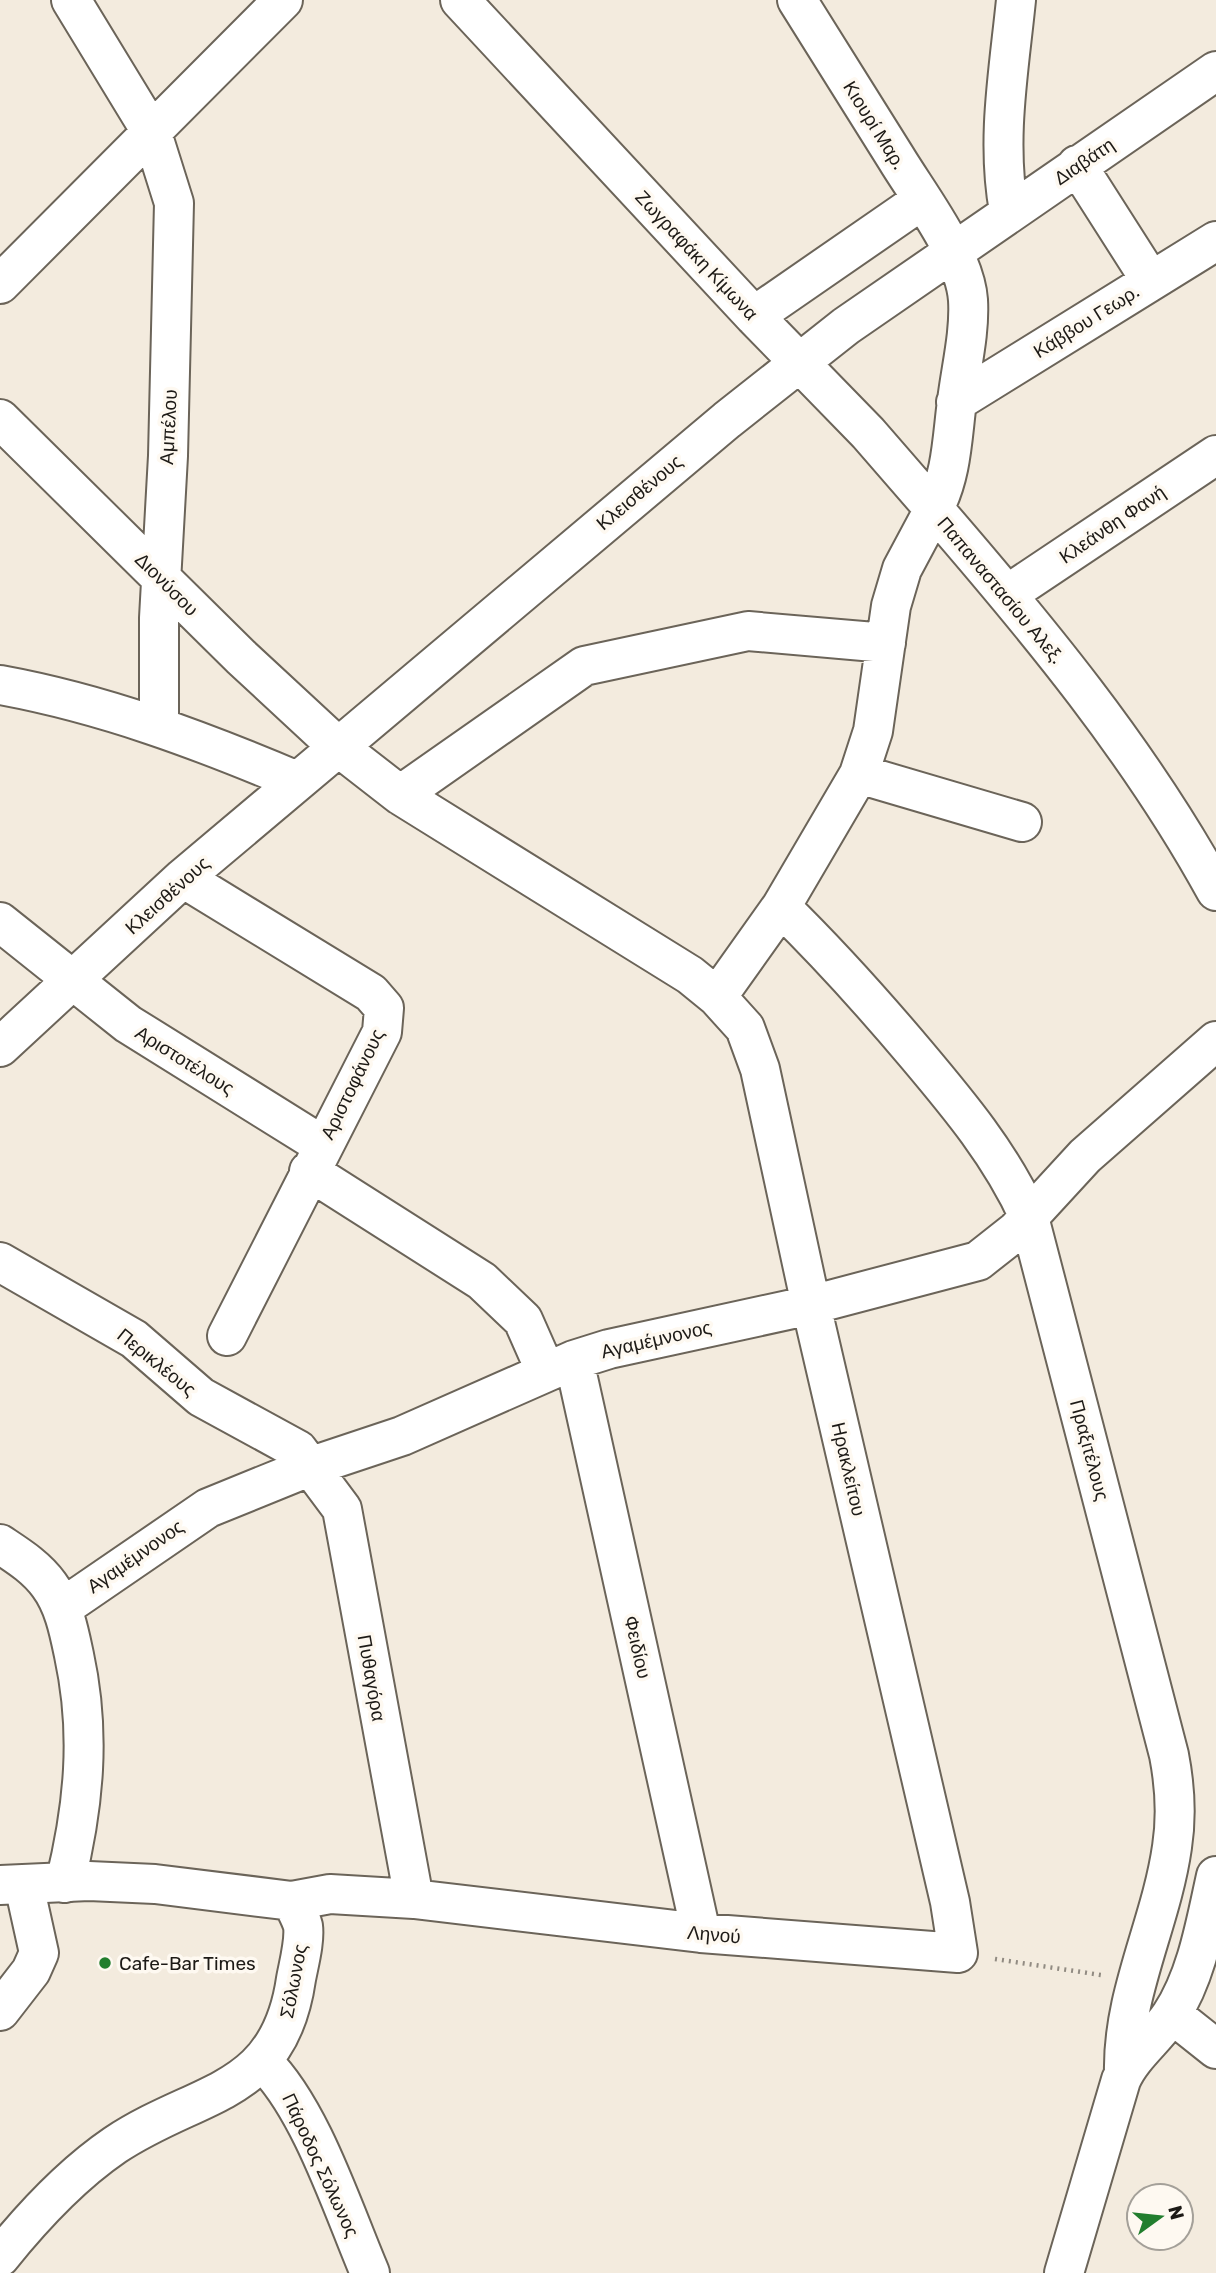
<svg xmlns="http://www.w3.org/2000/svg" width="1216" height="2273" font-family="Rubik,sans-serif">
<rect width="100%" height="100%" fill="#f3ebde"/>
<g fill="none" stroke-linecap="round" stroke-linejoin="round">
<defs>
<path id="street" d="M 71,0 L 152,133 L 174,203 L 168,456 L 159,618 L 159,725
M 460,0 L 754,316 L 868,433 L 934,509 L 902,569 L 891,606 L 873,731 L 859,774 L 781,907 L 717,997
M 797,0 C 830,53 863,105 896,158 C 919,196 965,255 968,300 C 970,333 961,368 957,401 C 952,439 952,474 934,509 C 1037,628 1140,752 1216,891
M 1077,165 L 1151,281
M 1009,211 C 996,140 1009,70 1016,0
M 0,284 L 283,0
M 754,316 L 922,200
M 956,402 L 1216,241
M 0,419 L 241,657 L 337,746 L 400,795 L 690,975 L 717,997 L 745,1028 L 760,1069 L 811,1305 L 950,1902 L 958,1953 L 701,1933 L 414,1899 L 330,1894 L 292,1901
M 1008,594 L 1216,455
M 0,685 C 104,704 200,740 297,781
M 859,774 L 1022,822
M 400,795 L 584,666 L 748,631 L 886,643
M 183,878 L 371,993 L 384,1008 L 382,1032 L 227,1336
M 781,907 C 829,954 873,1003 916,1054 C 959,1105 1001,1155 1029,1217 L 1169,1755 C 1175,1786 1177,1815 1172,1847 C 1161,1924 1122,1994 1124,2073
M 0,922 L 128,1024 L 322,1145
M 0,1047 L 183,878 L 727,420 L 846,326 L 1216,71
M 309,1171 L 482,1281 L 523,1320 L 546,1372
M 0,1262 L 134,1339 L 201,1397 L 298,1450 L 342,1509 L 414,1899
M 574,1360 L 701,1933
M 0,1544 C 18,1556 36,1567 49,1585 C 64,1605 69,1631 74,1655 C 91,1733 84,1806 65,1883
M 62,1608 L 208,1508 L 309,1467 L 402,1436 L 574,1360 L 609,1349 L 811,1305 L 978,1261 L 1016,1231 L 1085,1156 L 1216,1041
M 0,2011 L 31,1971 L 39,1953 L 24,1885
M 1172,2014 L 1216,2049
M 263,2062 C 311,2109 343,2210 370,2273
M 1064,2273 L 1121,2080 C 1132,2055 1156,2038 1171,2015 C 1197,1976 1206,1921 1216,1876"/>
<path id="secondary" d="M 0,1885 L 89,1881 L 155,1884 L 292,1901 C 295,1908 301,1918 303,1926 C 305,1941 299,1963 296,1979 C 279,2097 199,2089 115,2145 C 71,2175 33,2216 0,2257"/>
</defs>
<!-- street casing -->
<use href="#street" stroke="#6b6459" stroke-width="42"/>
<!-- secondary casing -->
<use href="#secondary" stroke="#6b6459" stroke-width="42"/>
<!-- path -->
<path stroke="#918b82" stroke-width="4.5" stroke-dasharray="2 5" stroke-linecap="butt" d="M 995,1959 L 1101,1975"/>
<!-- street -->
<use href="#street" stroke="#fff" stroke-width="38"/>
<!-- secondary -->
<use href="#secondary" stroke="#fff" stroke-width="38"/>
</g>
<!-- markers -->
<circle fill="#227e2e" stroke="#fef9f1" stroke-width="2.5" cx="105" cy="1963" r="7"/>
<g text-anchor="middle" stroke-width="7" stroke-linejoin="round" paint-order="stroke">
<!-- street labels -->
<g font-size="19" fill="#1d1a16" stroke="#fef9f1">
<text transform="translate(875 125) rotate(58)" y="7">Κιουρί Μαρ.</text>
<text transform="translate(1084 161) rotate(-34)" y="7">Διαβάτη</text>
<text transform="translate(697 255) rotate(47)" y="7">Ζωγραφάκη Κίμωνα</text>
<text transform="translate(1086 321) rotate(-32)" y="7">Κάββου Γεωρ.</text>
<text transform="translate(168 427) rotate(-87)" y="7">Αμπέλου</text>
<text transform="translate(639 492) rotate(-40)" y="7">Κλεισθένους</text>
<text transform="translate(1112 524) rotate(-34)" y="7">Κλεάνθη Φανή</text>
<text transform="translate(167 584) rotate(45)" y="7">Διονύσου</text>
<text transform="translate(1001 590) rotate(50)" y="7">Παπαναστασίου Αλεξ.</text>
<text transform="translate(167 895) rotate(-42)" y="7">Κλεισθένους</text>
<text transform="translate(185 1060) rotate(32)" y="7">Αριστοτέλους</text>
<text transform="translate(352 1084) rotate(-64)" y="7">Αριστοφάνους</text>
<text transform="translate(656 1339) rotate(-13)" y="7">Αγαμέμνονος</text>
<text transform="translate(157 1362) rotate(39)" y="7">Περικλέους</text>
<text transform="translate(1090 1450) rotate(75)" y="7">Πραξιτέλους</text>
<text transform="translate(849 1469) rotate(77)" y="7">Ηρακλείτου</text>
<text transform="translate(135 1556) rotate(-35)" y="7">Αγαμέμνονος</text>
<text transform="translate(638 1647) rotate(77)" y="7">Φειδίου</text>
<text transform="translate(372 1678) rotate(80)" y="7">Πυθαγόρα</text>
<text transform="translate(714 1934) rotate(5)" y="7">Ληνού</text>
<text transform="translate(293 1981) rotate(-79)" y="7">Σόλωνος</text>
<text transform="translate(321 2165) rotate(65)" y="7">Πάροδος Σόλωνος</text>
</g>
<!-- poi labels -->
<g font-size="19" fill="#1d1a16" stroke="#fef9f1" text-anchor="start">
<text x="119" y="1970">Cafe-Bar Times</text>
</g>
</g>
<!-- north arrow -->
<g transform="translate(1160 2217) rotate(75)"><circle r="33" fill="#fef9f1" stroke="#a4a099" stroke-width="2"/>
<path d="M0-5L12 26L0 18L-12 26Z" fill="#227e2e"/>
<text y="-10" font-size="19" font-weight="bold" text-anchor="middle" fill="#1d1a16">N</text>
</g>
</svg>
